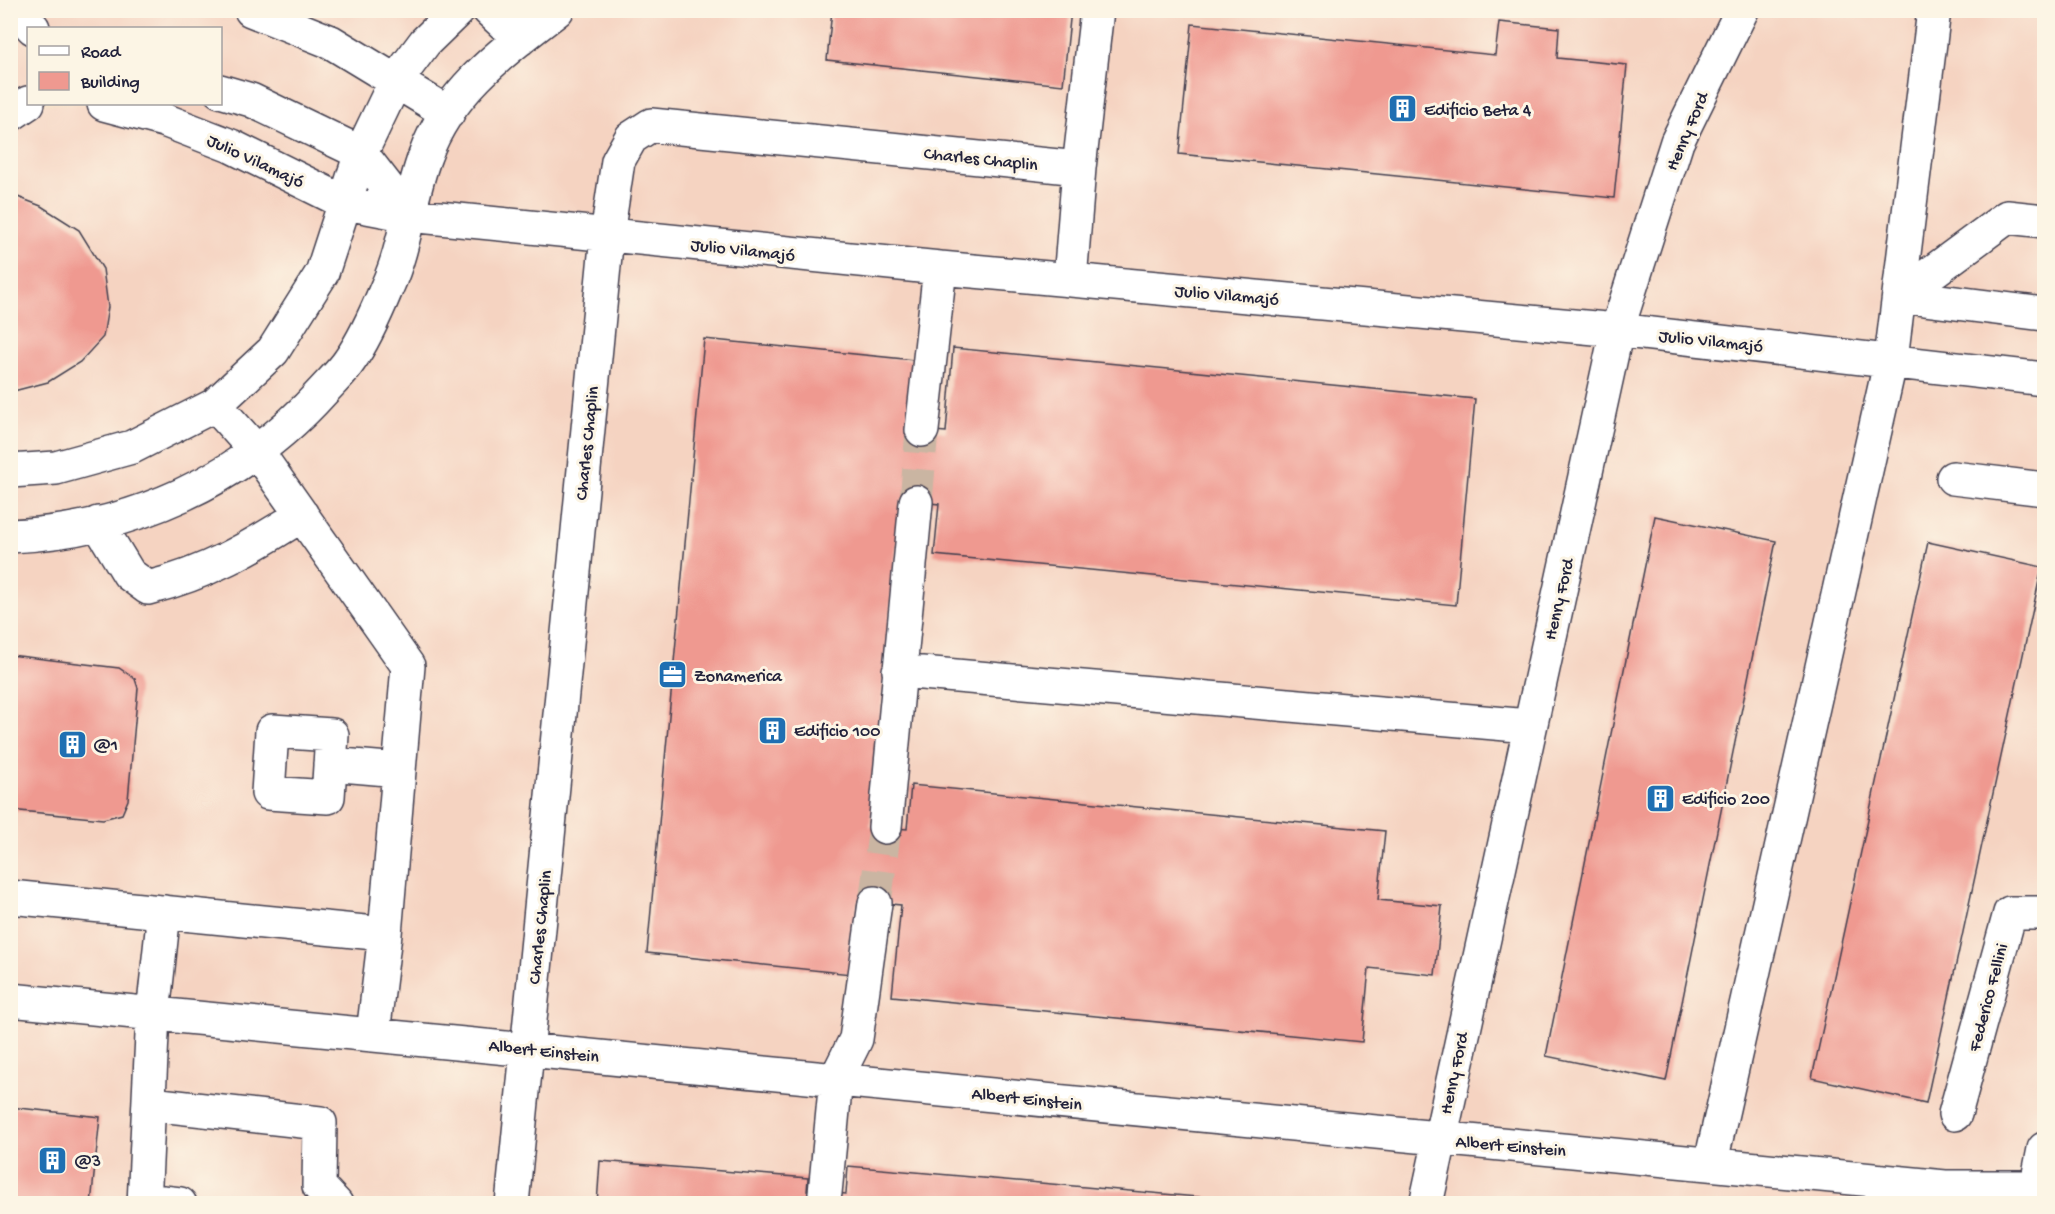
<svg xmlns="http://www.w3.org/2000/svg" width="2055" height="1214" font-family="'Gochi Hand',sans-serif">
<rect width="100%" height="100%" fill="#fcf5e5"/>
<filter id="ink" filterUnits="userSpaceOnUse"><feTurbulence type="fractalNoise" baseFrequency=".0167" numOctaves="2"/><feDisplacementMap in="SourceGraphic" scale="12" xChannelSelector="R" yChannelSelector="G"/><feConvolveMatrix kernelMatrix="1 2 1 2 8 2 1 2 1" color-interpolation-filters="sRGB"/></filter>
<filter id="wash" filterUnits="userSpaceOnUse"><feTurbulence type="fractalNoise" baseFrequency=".008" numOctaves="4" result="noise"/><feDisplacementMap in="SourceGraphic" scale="24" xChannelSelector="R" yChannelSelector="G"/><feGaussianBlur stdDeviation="1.35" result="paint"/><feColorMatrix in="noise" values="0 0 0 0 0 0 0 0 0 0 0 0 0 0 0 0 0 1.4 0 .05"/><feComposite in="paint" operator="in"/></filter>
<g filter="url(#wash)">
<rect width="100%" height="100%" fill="#f4dabc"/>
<!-- built -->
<path fill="#f5d3c1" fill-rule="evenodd" d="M 11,11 L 2044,11 L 2044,1203 L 11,1203 ZM 28,28 L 220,28 L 220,104 L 28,104 Z"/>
<g id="blocks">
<!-- building -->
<path fill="#ef9990" d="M 832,10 L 1071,10 L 1063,85 L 827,60 Z
M 1499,22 L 1559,28 L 1557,58 L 1627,65 L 1614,198 L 1179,154 L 1192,24 L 1495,55 Z
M 10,194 L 41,206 L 79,230 L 103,269 L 108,307 L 103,337 L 80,362 L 48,382 L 10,392 Z
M 704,339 L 914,360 L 922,430 L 946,432 L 953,348 L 1475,399 L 1456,605 L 934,555 L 939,504 L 901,500 L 870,826 L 907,829 L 911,785 L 1385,831 L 1378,900 L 1442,906 L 1435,975 L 1369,968 L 1362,1042 L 892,996 L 901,905 L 858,901 L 851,974 L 647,953 Z
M 1655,516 L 1776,541 L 1666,1081 L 1546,1056 Z
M 1928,542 L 2042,567 L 1926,1103 L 1812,1078 Z
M 10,655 L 119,668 L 135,679 L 138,688 L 128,800 L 122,814 L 103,819 L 10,810 Z
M 10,1107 L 100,1117 L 91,1204 L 10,1204 Z
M 600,1161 L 808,1178 L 807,1191 L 846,1194 L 848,1166 L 1276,1204 L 597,1204 Z"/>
</g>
</g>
<g filter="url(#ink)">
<use href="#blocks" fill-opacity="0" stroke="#423e4e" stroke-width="1.5"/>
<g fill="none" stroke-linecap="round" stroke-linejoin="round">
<!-- minor-tunnel -->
<path stroke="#cab5a2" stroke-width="33" stroke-dasharray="33 16" stroke-linecap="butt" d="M 916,502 L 922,430
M 875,903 L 885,827"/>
<defs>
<path id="minor" d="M 11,10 L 19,13 L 33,28
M 251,10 L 331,42 L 448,113
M 489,10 L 520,39
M 220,91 L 251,100 L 361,153 L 409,215
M 104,104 L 164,120 L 231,146 L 346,203 L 409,215 L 940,268 L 1617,330 L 2044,379
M 10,115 L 28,103
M 1070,280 L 1079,168 L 1097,10
M 1900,296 L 2007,217 L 2044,221
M 1900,296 L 2044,314
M 215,405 L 258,453 L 408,666 L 385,934 L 373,1034
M 922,430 L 940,268
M 10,471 L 56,468 L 132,447 L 215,405 L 273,351 L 322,273 L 361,153 L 395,82 L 425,42 L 458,10
M 1953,478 L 2044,489
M 98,523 L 129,574 L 148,588 C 208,573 250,548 302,515
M 10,536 C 130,531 243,480 323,391 C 332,381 343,371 350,360 C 365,339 377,311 387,287 C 406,246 409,198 425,156 C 448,91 505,50 557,10
M 899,671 L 1529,726
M 272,731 L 332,735 L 328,797 L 268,793 Z
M 330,764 L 399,770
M 885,827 L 916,502
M 10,897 L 385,934
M 10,1000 L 1945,1187 L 2044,1187
M 151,1104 L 320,1123 L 319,1186 L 336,1204
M 1955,1114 L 2010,913 L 2044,913
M 1711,1162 L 1891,359 L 1934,10
M 825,1193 L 836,1079 L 856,1039 L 875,903
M 145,1200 L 180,1204
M 144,1204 L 153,1014 L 164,912
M 512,1204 L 607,235 L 618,161 L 631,138 L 651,125 L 1079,168
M 1426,1204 L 1617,330 L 1677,142 L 1742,10
M 2033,1204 L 2044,1149"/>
</defs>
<!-- minor casing -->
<use href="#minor" stroke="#423e4e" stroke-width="36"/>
<!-- minor -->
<use href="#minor" stroke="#fff" stroke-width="33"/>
</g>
</g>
<!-- icons -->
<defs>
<symbol id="building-square" viewBox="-11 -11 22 22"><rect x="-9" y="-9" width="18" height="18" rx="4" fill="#1f6fb2" stroke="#fcf5e5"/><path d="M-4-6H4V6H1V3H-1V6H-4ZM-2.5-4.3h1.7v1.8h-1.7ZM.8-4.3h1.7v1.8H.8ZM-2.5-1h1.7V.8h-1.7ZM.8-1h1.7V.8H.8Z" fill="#fff"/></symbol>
<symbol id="office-square" viewBox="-11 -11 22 22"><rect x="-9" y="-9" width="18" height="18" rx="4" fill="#1f6fb2" stroke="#fcf5e5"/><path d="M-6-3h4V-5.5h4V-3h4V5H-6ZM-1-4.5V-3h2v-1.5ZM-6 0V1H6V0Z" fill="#fff"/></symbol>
</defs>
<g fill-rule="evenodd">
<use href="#building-square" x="1386" y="92" width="33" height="33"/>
<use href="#office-square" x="656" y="658" width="33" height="33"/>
<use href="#building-square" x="756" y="714" width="33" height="33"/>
<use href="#building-square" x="56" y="728" width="33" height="33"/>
<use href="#building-square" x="1644" y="782" width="33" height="33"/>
<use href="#building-square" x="36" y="1144" width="33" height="33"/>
</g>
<g text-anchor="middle" stroke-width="6" stroke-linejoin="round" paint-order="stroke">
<!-- poi labels -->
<g font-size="18" fill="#22223b" stroke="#fcf5e5" text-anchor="start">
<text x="1424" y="115">Edificio Beta 4</text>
<text x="694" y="681">Zonamerica</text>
<text x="794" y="736">Edificio 100</text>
<text x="93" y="750">@1</text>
<text x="1682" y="804">Edificio 200</text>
<text x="74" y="1166">@3</text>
</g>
<!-- street labels -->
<g font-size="18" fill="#22223b" stroke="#fcf5e5">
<text transform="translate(1686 131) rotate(-67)" y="6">Henry Ford</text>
<text transform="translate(981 158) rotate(6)" y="6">Charles Chaplin</text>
<text transform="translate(256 160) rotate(25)" y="6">Julio Vilamajó</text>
<text transform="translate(743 249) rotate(6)" y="6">Julio Vilamajó</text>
<text transform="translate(1227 294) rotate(5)" y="6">Julio Vilamajó</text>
<text transform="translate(1711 340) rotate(6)" y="6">Julio Vilamajó</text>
<text transform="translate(586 443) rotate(-84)" y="6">Charles Chaplin</text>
<text transform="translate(1558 599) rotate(-77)" y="6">Henry Ford</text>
<text transform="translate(539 927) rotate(-84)" y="6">Charles Chaplin</text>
<text transform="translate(1987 997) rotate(-75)" y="6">Federico Fellini</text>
<text transform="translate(544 1050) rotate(6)" y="6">Albert Einstein</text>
<text transform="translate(1453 1073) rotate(-78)" y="6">Henry Ford</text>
<text transform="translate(1027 1098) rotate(6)" y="6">Albert Einstein</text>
<text transform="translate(1511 1145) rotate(5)" y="6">Albert Einstein</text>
</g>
</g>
<!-- margin -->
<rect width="2055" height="1214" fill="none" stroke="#fcf5e5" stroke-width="36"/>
<!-- legend -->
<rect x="27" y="27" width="195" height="78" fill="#fcf5e5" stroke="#a5a1a1" stroke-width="1.5"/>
<rect x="39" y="46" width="30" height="9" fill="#ffffff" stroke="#a5a1a1" stroke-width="1.5"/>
<text x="81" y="57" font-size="18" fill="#22223b">Road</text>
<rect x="39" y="72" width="30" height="18" fill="#ef9990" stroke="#a5a1a1" stroke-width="1.5"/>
<text x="81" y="87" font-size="18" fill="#22223b">Building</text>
</svg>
